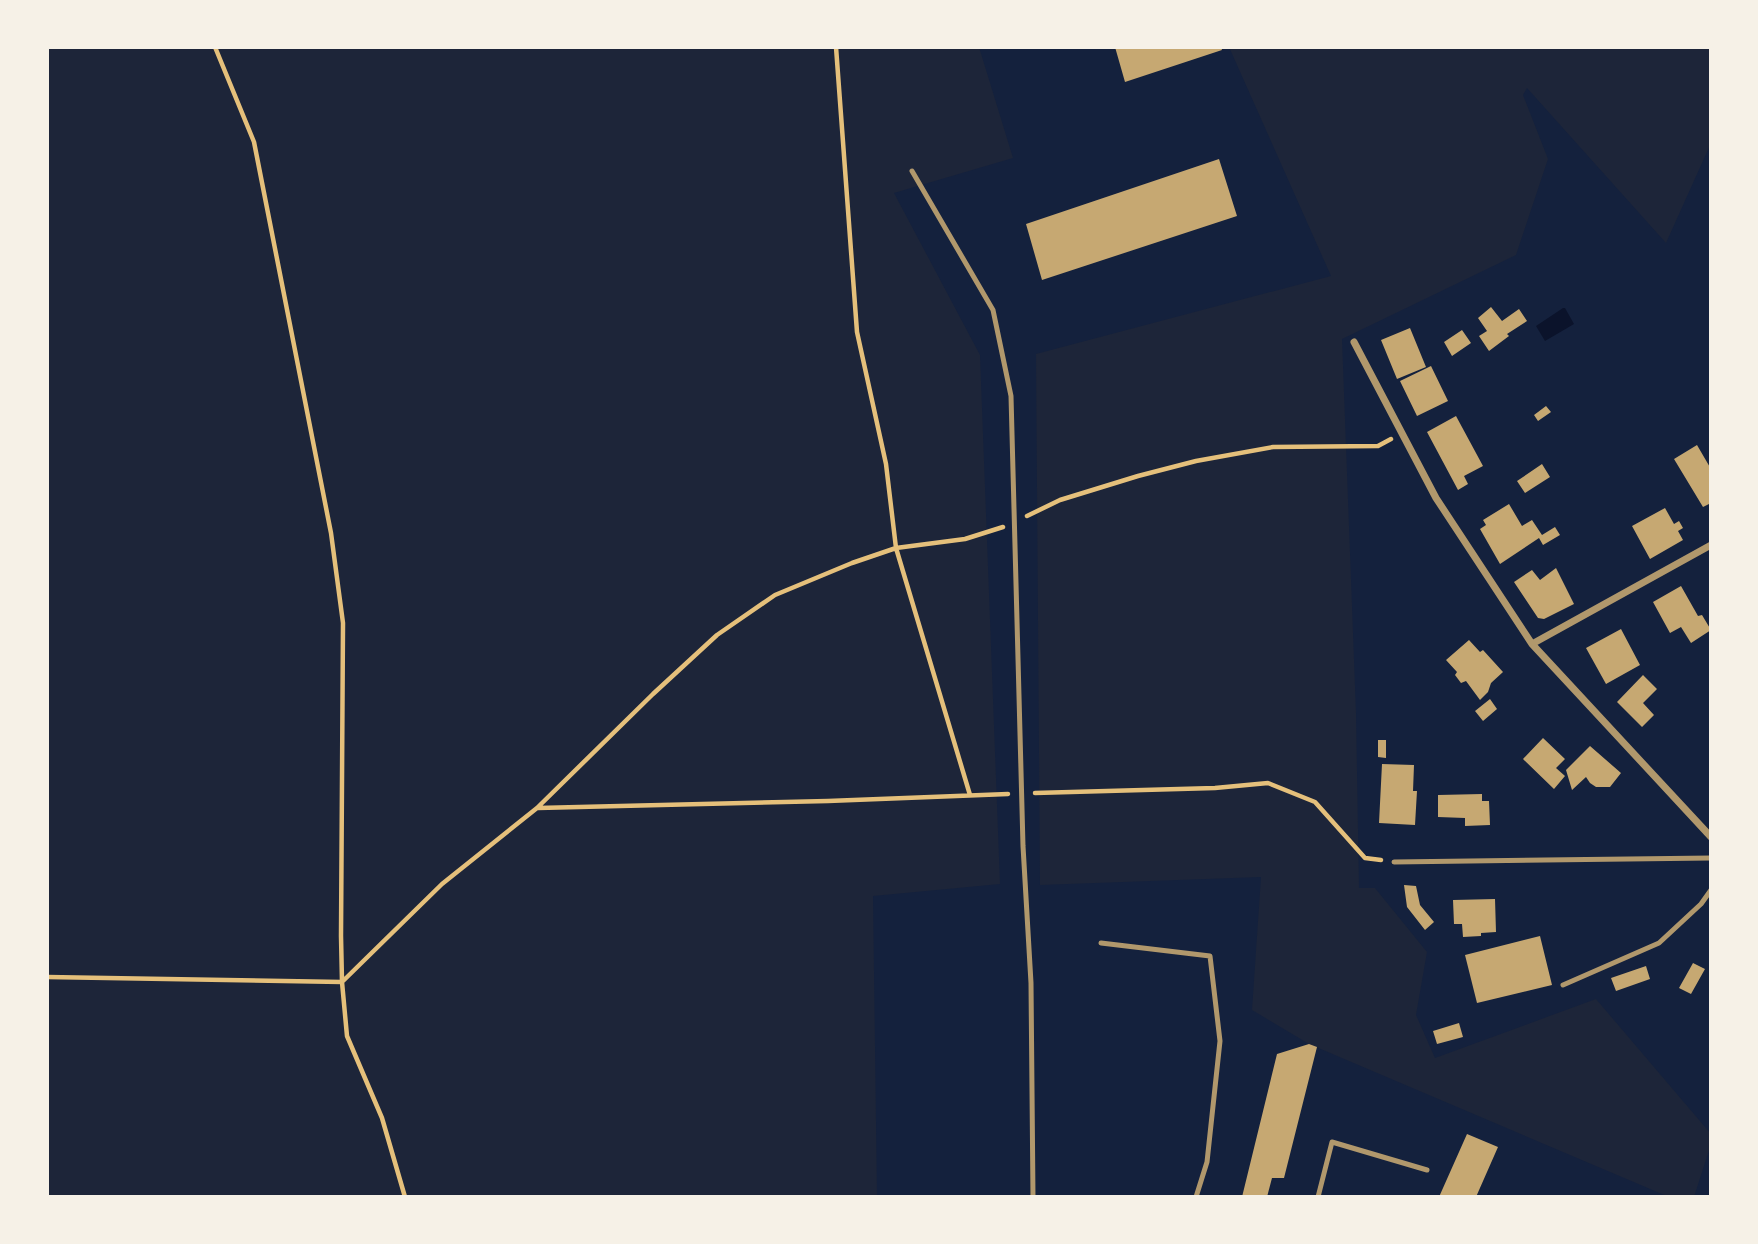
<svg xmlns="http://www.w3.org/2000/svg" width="1758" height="1244" font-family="'PT Serif',serif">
<rect width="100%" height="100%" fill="#14213d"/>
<!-- green -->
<path fill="#1d2539" d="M 47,47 L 979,47 L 1013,158 L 894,193 L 980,355 L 1000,884 L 873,896 L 877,1197 L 47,1197 Z
M 1229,47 L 1711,47 L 1711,143 L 1666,243 L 1527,88 L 1523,95 L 1548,159 L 1516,255 L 1342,339 L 1356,713 L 1359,888 L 1375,888 L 1427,952 L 1416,1015 L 1435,1058 L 1596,999 L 1711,1134 L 1711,1144 L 1694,1197 L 1669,1197 L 1309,1044 L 1252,1010 L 1261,877 L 1040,885 L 1036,354 L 1331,276 Z"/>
<!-- water -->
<path fill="#0b132b" d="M 1563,308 L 1565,308 L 1574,324 L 1545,341 L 1536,326 Z"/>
<!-- building -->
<path fill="#c6a872" d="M 1115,47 L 1221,47 L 1222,50 L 1125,82 Z
M 1219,159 L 1237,216 L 1042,280 L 1026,224 Z
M 1491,307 L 1502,321 L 1519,309 L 1527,321 L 1507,334 L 1509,336 L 1489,351 L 1479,336 L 1487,331 L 1478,318 Z
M 1410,328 L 1426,367 L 1397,379 L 1381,340 Z
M 1462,330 L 1471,343 L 1452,356 L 1444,342 Z
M 1431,366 L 1448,401 L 1417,416 L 1400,381 Z
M 1546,406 L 1551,412 L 1538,421 L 1534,415 Z
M 1456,416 L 1483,466 L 1464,476 L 1468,484 L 1458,490 L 1427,432 Z
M 1697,445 L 1711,469 L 1711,503 L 1703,507 L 1674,459 Z
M 1542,464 L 1550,477 L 1525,493 L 1517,481 Z
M 1509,504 L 1522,526 L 1532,520 L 1542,535 L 1555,527 L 1560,535 L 1543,545 L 1539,538 L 1500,564 L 1480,529 L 1486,525 L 1483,520 Z
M 1665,508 L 1674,524 L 1679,521 L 1683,528 L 1678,531 L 1683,540 L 1650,559 L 1632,526 Z
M 1556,568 L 1574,604 L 1544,619 L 1538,618 L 1514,582 L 1532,570 L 1540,580 Z
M 1681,586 L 1698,616 L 1702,615 L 1711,630 L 1691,643 L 1681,627 L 1670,633 L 1653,602 Z
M 1621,629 L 1640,665 L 1606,684 L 1586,648 Z
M 1469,640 L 1480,652 L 1483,650 L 1503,672 L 1491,683 L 1488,692 L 1480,700 L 1466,681 L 1461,683 L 1455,675 L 1457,672 L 1446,660 Z
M 1643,675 L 1657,689 L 1643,703 L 1654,715 L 1642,727 L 1617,702 Z
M 1490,699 L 1497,709 L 1483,721 L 1475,711 Z
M 1543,738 L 1565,759 L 1556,768 L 1565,776 L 1554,789 L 1523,759 Z
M 1378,740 L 1386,740 L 1386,758 L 1378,757 Z
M 1590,746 L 1621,773 L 1610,787 L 1596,787 L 1590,783 L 1586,777 L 1572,790 L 1566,770 Z
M 1382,764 L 1414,765 L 1413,791 L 1417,791 L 1415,825 L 1379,823 Z
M 1482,794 L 1482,801 L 1489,801 L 1490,825 L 1465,826 L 1465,818 L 1438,817 L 1438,795 Z
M 1404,885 L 1416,886 L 1420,905 L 1434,922 L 1425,930 L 1407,907 Z
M 1495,899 L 1496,932 L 1481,933 L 1481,936 L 1463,937 L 1462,924 L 1454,924 L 1453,900 Z
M 1540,936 L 1552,985 L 1477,1003 L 1465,955 Z
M 1693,963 L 1705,969 L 1691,994 L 1679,988 Z
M 1646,966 L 1650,979 L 1616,991 L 1611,978 Z
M 1459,1023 L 1463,1037 L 1437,1044 L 1433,1031 Z
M 1309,1044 L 1317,1047 L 1284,1178 L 1272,1178 L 1267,1197 L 1242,1197 L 1277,1054 Z
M 1467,1134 L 1498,1147 L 1476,1197 L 1439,1197 Z"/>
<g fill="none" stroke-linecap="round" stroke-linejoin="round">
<!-- path -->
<path stroke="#e5c07b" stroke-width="4.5" d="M 215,47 L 254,142 L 331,533 L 343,623 L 341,936 L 342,982 L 347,1036 L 382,1118 L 405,1197
M 836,47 L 857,332 L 886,464 L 896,548 L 970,795
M 1027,516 L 1060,500 L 1138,476 L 1196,461 L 1273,447 L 1378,446 L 1391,439
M 1035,793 L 1215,788 L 1268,783 L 1315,802 L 1365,858 L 1381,860
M 538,808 L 828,801 L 1008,794
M 47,977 L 342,982 L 442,884 L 537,808 L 653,694 L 717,635 L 775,595 L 852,563 L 896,548 L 965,539 L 1003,527"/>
<!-- service -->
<path stroke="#b1986c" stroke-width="5" d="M 912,171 L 993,310 L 1011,396 L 1023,846 L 1031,983 L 1033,1197
M 1394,862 L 1711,858
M 1101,943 L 1210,956 L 1220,1041 L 1207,1162 L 1196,1197
M 1563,985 L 1659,943 L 1701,904 L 1711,890
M 1318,1197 L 1332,1142 L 1427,1170"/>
<!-- minor -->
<path stroke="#b1986c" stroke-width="7" d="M 1354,342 L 1436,498 L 1532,644 L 1711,837
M 1532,644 L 1711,545"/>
</g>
<!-- border -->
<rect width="1758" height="1244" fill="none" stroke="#f6f1e7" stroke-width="98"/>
</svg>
